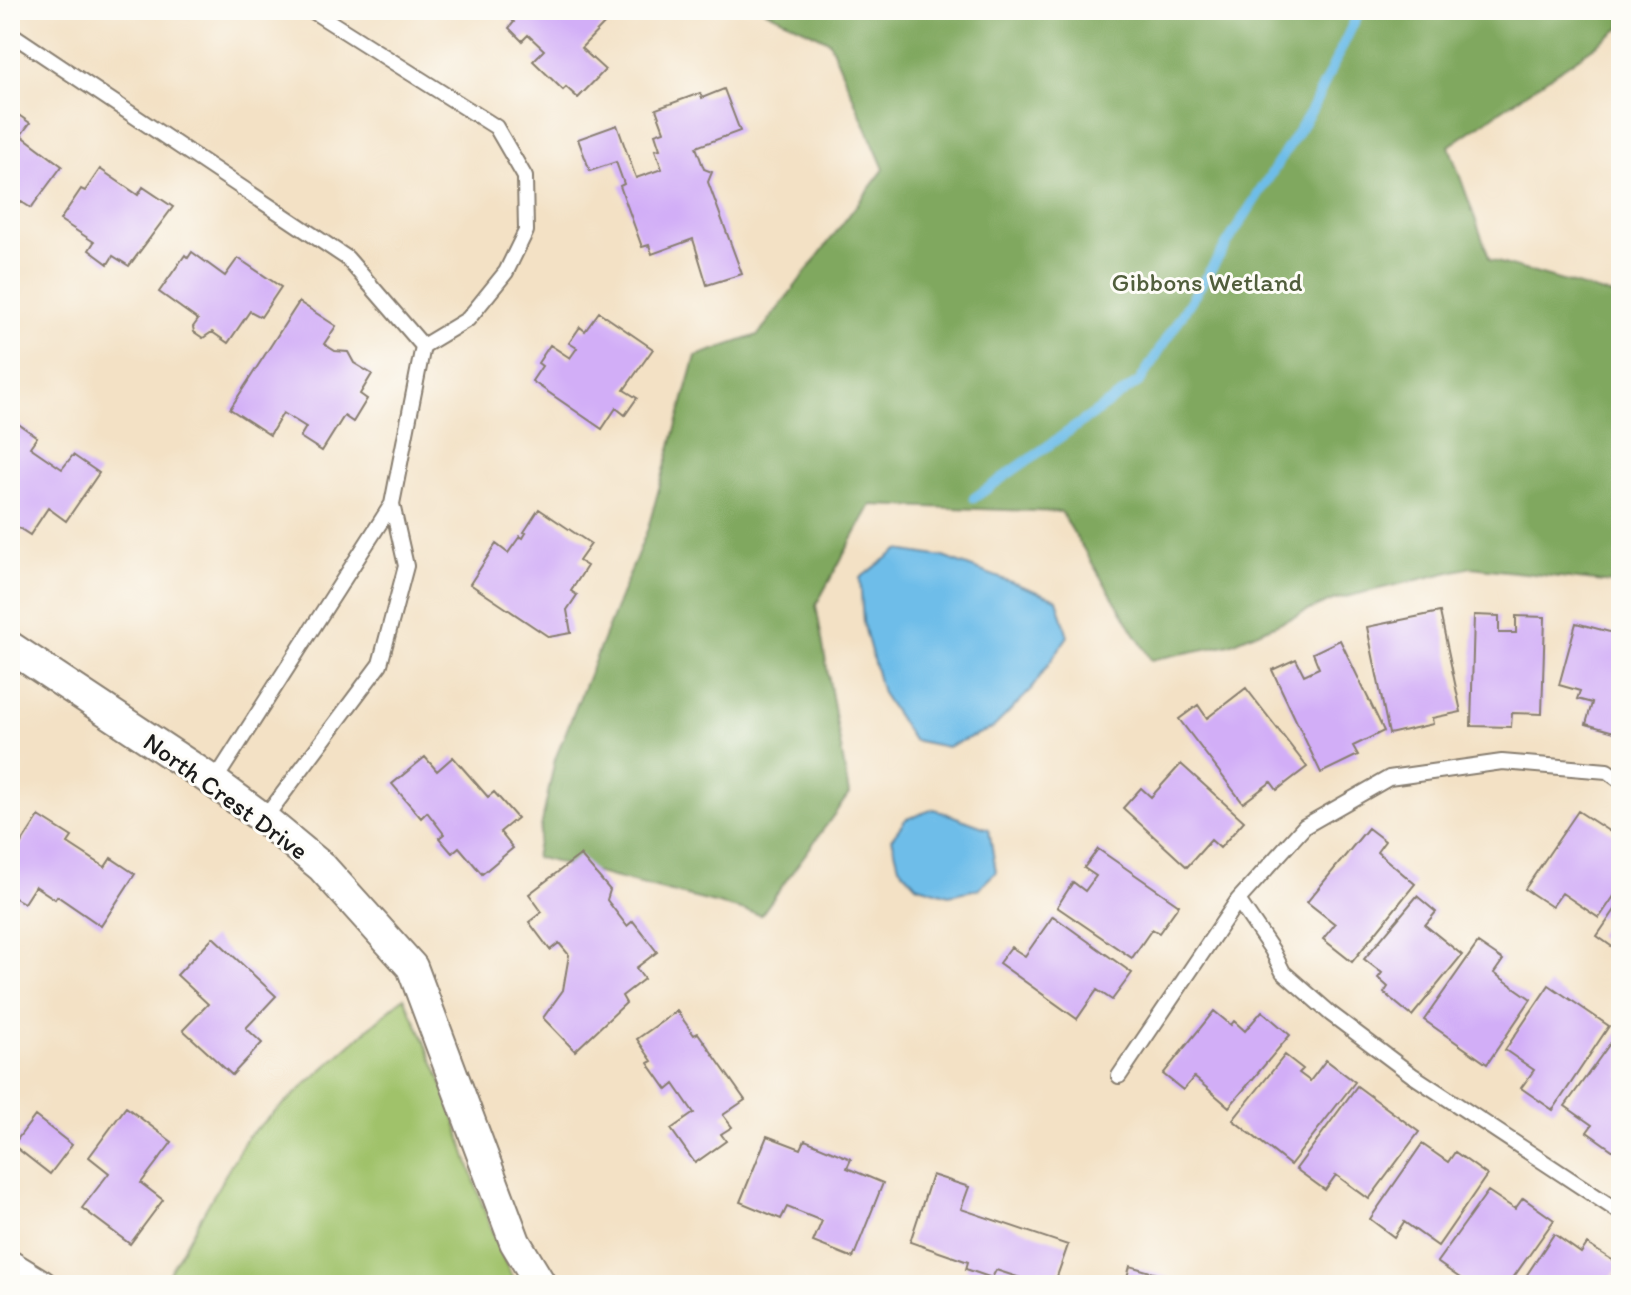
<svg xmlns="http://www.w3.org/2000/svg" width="1631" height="1295" font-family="Itim,sans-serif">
<rect width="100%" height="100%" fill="#fdfcf7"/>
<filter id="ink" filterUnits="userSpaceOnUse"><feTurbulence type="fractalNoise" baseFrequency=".0125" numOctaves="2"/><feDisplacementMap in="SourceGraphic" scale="16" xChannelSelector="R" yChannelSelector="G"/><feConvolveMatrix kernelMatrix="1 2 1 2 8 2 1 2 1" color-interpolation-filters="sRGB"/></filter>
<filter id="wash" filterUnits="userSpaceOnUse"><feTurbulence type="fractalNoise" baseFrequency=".006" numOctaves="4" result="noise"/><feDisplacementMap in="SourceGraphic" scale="32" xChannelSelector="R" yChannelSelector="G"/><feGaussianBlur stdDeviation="1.8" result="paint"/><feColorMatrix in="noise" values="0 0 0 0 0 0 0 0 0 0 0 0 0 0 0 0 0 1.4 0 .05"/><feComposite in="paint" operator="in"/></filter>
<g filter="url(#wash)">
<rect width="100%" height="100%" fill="#f3e1c5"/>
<!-- green -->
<path fill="#a0c26b" stroke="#5e6f44" stroke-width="2" d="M 404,997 C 420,1031 436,1064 448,1099 C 469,1162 486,1226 516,1285 L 162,1285 L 247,1137 Z"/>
<!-- forest -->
<path fill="#80a85f" stroke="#4e623e" stroke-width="2" d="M 764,10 L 1621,10 L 1621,28 L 1449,146 L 1490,260 L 1621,298 L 1621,584 L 1471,567 L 1333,600 L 1230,644 L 1151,660 L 1061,512 L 871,505 L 816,605 L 849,794 L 761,915 L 535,857 L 555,759 L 648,528 L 696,356 L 758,335 L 884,169 L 829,41 Z"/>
<!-- water -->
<path fill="#6ebde9" stroke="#456c82" stroke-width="2" d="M 898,550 L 943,557 L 1057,599 L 1068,636 L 1030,691 L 993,728 L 947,747 L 913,740 L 882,693 L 863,622 L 860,578 Z
M 934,809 L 989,829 L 996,872 L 978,889 L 949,895 L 916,885 L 899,866 L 892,838 L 906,819 Z"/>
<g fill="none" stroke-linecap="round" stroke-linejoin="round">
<!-- stream -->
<path stroke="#6ebde9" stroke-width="10" d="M 974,498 L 1140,381 L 1311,111 L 1360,10"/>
</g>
<g id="blocks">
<!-- building -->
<path fill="#d2aef7" d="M 502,10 L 597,10 L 608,20 L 581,48 L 605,70 L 578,98 L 566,87 L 563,90 L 533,61 L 544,50 L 528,35 L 522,41 L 509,28 L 514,22 Z
M 724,89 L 740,131 L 696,147 L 704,169 L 712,172 L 708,182 L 742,274 L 707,285 L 693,239 L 652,254 L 649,245 L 642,247 L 620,186 L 624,184 L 616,162 L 590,171 L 578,139 L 617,125 L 636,178 L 662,169 L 655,150 L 660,149 L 655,134 L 664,131 L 656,109 L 700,93 L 702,98 Z
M 10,109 L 30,123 L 21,135 L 62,166 L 31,208 L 20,201 L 10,215 Z
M 100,169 L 138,195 L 143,187 L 173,207 L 129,266 L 113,256 L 108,264 L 89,250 L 94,242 L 60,220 L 81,189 L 85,191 Z
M 192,252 L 225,276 L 238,258 L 281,287 L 261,317 L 250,311 L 228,343 L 212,332 L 203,338 L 194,332 L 193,327 L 198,320 L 159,292 L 185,255 L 188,258 Z
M 299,302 L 336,326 L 324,344 L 335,351 L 348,352 L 354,363 L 372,374 L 360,394 L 367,399 L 353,422 L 344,416 L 322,451 L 300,437 L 306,427 L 283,413 L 270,435 L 230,409 Z
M 599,312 L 653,349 L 624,390 L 637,398 L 625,415 L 616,408 L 602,429 L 532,381 L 542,366 L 538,363 L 550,345 L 570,358 L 577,348 L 569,343 L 580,327 L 585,331 Z
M 10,418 L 37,437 L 30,447 L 62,469 L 73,455 L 99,473 L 66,521 L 48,508 L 30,535 L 10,522 Z
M 539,509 L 591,544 L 579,561 L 587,566 L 571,591 L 577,595 L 567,610 L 571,633 L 549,637 L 470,584 L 496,544 L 508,553 L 520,536 L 523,538 L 526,533 L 524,532 Z
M 1440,612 L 1461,712 L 1432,718 L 1433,724 L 1389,734 L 1367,627 Z
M 1474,615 L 1499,616 L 1499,633 L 1516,633 L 1516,616 L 1545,617 L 1542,714 L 1512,713 L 1511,727 L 1471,726 Z
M 1576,623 L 1621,635 L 1621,734 L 1586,724 L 1592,703 L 1577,699 L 1580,691 L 1559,685 Z
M 1340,640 L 1384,731 L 1353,746 L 1358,755 L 1321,773 L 1272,670 L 1296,659 L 1304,675 L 1319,668 L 1313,653 Z
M 1246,688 L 1307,767 L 1277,790 L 1271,782 L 1243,803 L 1179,719 L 1198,705 L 1207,718 Z
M 425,757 L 437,771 L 453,757 L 488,797 L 494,792 L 517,818 L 500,832 L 513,848 L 482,874 L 459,847 L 452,853 L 439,838 L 444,834 L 427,812 L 421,818 L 392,784 Z
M 1181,764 L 1244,821 L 1220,848 L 1211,840 L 1187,867 L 1123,808 L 1141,788 L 1151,797 Z
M 1578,811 L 1621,839 L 1621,886 L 1599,918 L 1562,893 L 1552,907 L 1525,889 Z
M 39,816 L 72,837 L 68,843 L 105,867 L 111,858 L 135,874 L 101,926 L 57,896 L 55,899 L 35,886 L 24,903 L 10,895 L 10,861 Z
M 1368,828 L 1385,841 L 1377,852 L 1415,884 L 1352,962 L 1323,939 L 1335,924 L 1307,902 Z
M 1098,849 L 1179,905 L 1159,933 L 1152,929 L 1132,958 L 1057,907 L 1073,882 L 1085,891 L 1096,876 L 1084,868 Z
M 580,855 L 610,890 L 607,900 L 627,926 L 633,921 L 657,952 L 636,968 L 644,979 L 622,996 L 626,1003 L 575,1051 L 543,1018 L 563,990 L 569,955 L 559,943 L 550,950 L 529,922 L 542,912 L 529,894 Z
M 1417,896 L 1436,912 L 1425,925 L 1462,955 L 1412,1016 L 1384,993 L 1388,987 L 1378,978 L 1382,973 L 1364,959 Z
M 1621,901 L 1621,953 L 1597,936 Z
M 1053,916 L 1132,973 L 1112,1000 L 1097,990 L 1077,1019 L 999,963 L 1011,947 L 1025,956 Z
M 213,937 L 276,996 L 246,1028 L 262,1043 L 232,1075 L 183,1030 L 208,1004 L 177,975 Z
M 1478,943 L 1503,960 L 1494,973 L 1531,999 L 1487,1064 L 1424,1020 Z
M 1549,985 L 1609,1026 L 1553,1110 L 1521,1088 L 1534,1070 L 1505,1050 Z
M 677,1011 L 694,1035 L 698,1033 L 745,1100 L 723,1115 L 732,1127 L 721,1134 L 726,1141 L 695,1163 L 671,1129 L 694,1113 L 674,1084 L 667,1090 L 648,1063 L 652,1061 L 637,1039 Z
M 1214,1011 L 1231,1025 L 1234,1021 L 1245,1031 L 1262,1011 L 1290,1035 L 1229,1107 L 1194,1077 L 1183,1090 L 1163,1074 Z
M 1619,1031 L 1621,1032 L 1621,1150 L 1618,1154 L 1587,1132 L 1592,1125 L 1565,1106 Z
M 1285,1055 L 1303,1069 L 1299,1073 L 1310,1081 L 1326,1060 L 1355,1082 L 1290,1165 L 1233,1120 Z
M 1357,1086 L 1419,1132 L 1369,1199 L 1336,1175 L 1325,1190 L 1296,1169 Z
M 126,1107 L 172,1142 L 141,1183 L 163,1200 L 130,1244 L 82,1208 L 109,1173 L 89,1157 Z
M 35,1116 L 72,1145 L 50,1174 L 13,1145 Z
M 767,1136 L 801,1149 L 805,1140 L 851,1159 L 847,1168 L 883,1183 L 853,1258 L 813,1242 L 822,1221 L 787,1207 L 781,1219 L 740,1202 Z
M 1422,1144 L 1448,1162 L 1455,1152 L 1487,1175 L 1438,1246 L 1404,1222 L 1394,1237 L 1370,1219 Z
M 932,1175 L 969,1187 L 961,1209 L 1068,1245 L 1054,1285 L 1042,1285 L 996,1270 L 992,1278 L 966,1269 L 968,1262 L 910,1242 Z
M 1488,1191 L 1515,1209 L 1523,1198 L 1554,1220 L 1508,1285 L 1470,1285 L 1437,1262 Z
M 1554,1234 L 1581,1253 L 1587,1244 L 1620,1265 L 1606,1285 L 1520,1285 Z
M 1130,1266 L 1191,1284 L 1191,1285 L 1125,1285 Z"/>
</g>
</g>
<g filter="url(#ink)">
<use href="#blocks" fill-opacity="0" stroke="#887e70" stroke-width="2"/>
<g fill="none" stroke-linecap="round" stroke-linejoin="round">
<defs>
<path id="lane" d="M 10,33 L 347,258 L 423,346
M 214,782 L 392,504 L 423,346 L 468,319 L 506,272 L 526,231 L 525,177 L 496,127 L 311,10
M 264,819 L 380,664 L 406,566 L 392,504
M 1238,900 L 1272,950 L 1283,972 L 1331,1014 L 1412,1075 L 1621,1213
M 1119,1076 L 1238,900 L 1305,826 L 1389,778 L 1502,762 L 1607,771 L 1621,781"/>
<path id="street" d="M 10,647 L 214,782 L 264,819 L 322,867 L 412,967 L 515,1242 L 541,1285
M 10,1266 L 41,1285"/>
</defs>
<!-- lane casing -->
<use href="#lane" stroke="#887e70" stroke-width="18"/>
<!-- street casing -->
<use href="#street" stroke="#887e70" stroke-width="34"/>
<!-- lane -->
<use href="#lane" stroke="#fff" stroke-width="14"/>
<!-- street -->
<use href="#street" stroke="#fff" stroke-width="30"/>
</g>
</g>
<g text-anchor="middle" stroke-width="6" stroke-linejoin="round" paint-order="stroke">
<!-- park labels -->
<g font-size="26" fill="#515e3c" stroke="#fdfcf7">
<text x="1207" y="291">Gibbons Wetland</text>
</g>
<!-- street labels -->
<g font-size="26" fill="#1c1c1c" stroke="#fdfcf7">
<text transform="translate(226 796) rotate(36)" y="9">North Crest Drive</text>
</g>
</g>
<!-- margin -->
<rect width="1631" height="1295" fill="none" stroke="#fdfcf7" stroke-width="40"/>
</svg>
